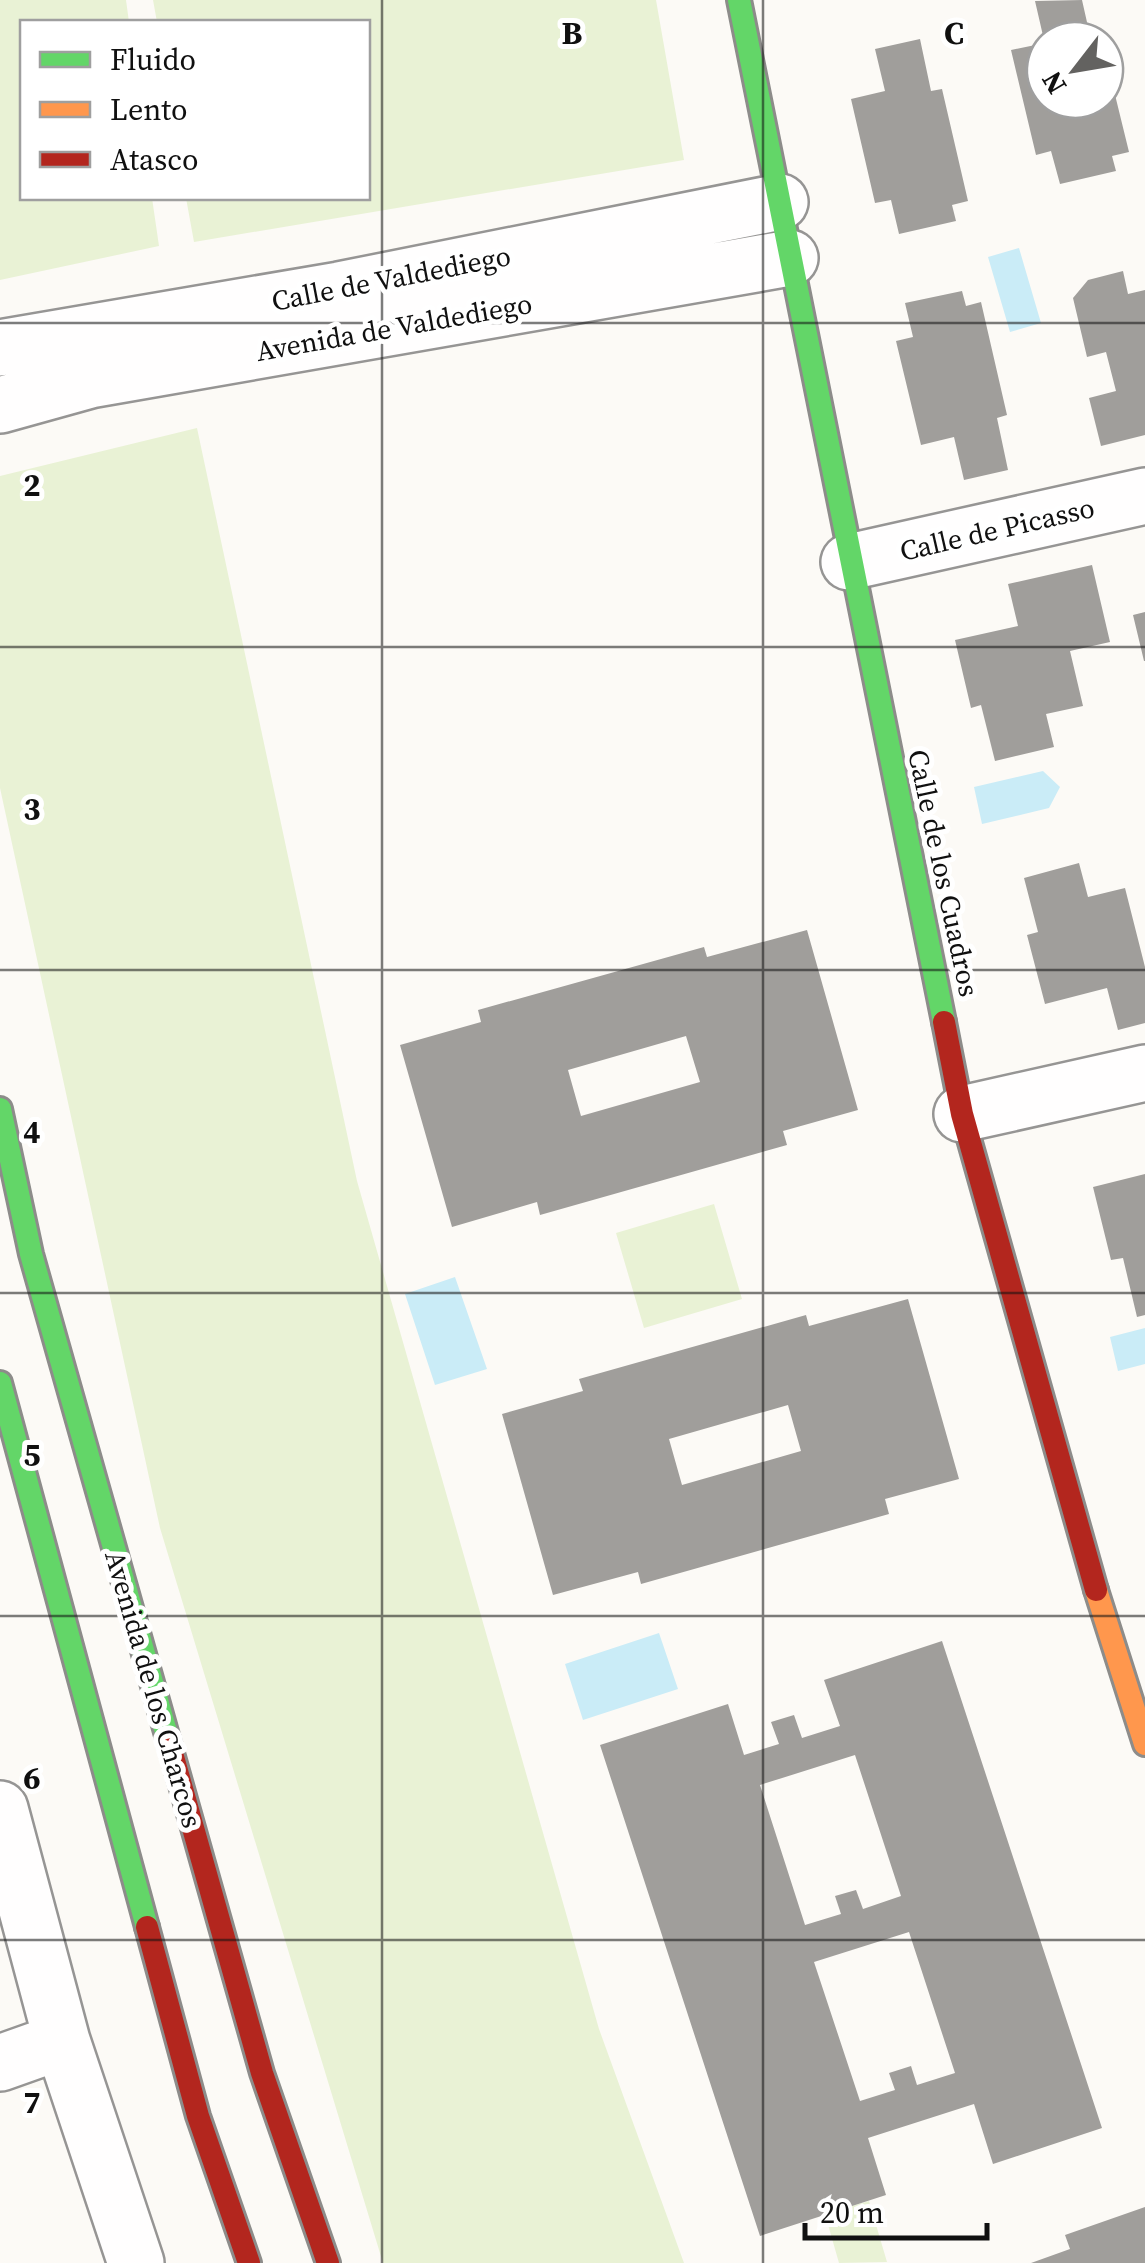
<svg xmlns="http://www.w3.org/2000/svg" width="1145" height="2263" font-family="'Source Serif 4',serif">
<rect width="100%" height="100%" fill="#fcfaf6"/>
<!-- green -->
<path fill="#e9f2d5" d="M 0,0 L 126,0 L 129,22 L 22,22 L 22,198 L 152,198 L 159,246 L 0,280 Z
M 153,0 L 656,0 L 684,160 L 194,242 L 186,198 L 368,198 L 368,22 L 157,22 Z
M 197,428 L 357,1181 L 599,2029 L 684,2263 L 383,2263 L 160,1528 L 0,788 L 0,476 Z
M 714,1204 L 742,1299 L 644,1328 L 616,1233 Z
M 869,2201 L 887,2262 L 839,2263 L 825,2214 Z"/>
<!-- water -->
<path fill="#caecf7" d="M 1019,248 L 1041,323 L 1010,332 L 988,257 Z
M 1043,771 L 1060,787 L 1049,808 L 982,824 L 974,787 Z
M 455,1277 L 487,1369 L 435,1385 L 405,1294 Z
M 1145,1328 L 1145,1364 L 1118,1371 L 1110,1337 Z
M 659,1633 L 678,1689 L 583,1720 L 565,1664 Z"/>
<!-- building -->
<path fill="#a09e9b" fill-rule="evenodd" d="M 1082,0 L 1091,40 L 1044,40 L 1035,1 Z
M 920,39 L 931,91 L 942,89 L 968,201 L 952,205 L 956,221 L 899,234 L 891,200 L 875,203 L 851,99 L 885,91 L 875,49 Z
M 1045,43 L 1045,100 L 1105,100 L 1106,58 L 1129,152 L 1112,156 L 1116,171 L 1060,184 L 1051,151 L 1036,155 L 1011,50 Z
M 1123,271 L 1128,294 L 1145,290 L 1145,435 L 1101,446 L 1089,398 L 1116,391 L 1106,352 L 1087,357 L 1073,298 L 1088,280 Z
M 962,291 L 966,306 L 981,302 L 1007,415 L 997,418 L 1008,470 L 964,480 L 954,437 L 921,445 L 896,341 L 913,337 L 905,303 Z
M 1092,565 L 1110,642 L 1070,651 L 1083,706 L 1046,714 L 1054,747 L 995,761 L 981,705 L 971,708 L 955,640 L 1018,626 L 1008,584 Z
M 1145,612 L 1145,661 L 1144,661 L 1133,615 Z
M 1079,863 L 1088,897 L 1125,888 L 1145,967 L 1145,1023 L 1118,1030 L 1107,988 L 1045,1004 L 1027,935 L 1038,932 L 1024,878 Z
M 807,930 L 858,1110 L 783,1131 L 787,1145 L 540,1215 L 537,1202 L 452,1227 L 400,1045 L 481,1022 L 478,1010 L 704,947 L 707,957 ZM 686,1036 L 700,1082 L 581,1116 L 568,1070 Z
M 1145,1174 L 1145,1315 L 1137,1317 L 1123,1258 L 1111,1260 L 1093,1187 Z
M 908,1299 L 959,1479 L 885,1499 L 889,1514 L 641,1584 L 638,1572 L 553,1595 L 502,1414 L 583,1391 L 579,1379 L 806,1315 L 809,1326 ZM 788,1405 L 801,1451 L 682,1485 L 669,1439 Z
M 942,1641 L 1102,2128 L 993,2164 L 974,2104 L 868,2138 L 886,2195 L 760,2236 L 600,1745 L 728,1704 L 744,1755 L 779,1744 L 771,1722 L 794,1715 L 802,1738 L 840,1726 L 824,1680 ZM 855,1755 L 901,1896 L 863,1909 L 856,1890 L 835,1896 L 841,1914 L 805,1925 L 760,1785 ZM 909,1932 L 955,2073 L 917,2085 L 911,2066 L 889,2073 L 895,2090 L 860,2101 L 814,1962 Z
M 1145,2207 L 1145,2263 L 1031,2263 L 1070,2249 L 1065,2235 Z"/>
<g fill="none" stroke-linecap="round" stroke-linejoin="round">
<defs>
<path id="street" d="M 0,348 L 339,290 L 780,202
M 0,405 L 90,380 L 790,258
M 849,562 L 1145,496
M 962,1114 L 1145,1073
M 0,1809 L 62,2041 L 136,2263
M 0,2063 L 62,2041"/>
<path id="fast" d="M 739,0 L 944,1022
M 0,1109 L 31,1254 L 168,1739
M 0,1383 L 147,1927"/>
<path id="slow" d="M 1096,1590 L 1145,1744"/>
<path id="jam" d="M 944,1022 L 962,1114 L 1096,1590
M 168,1739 L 262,2073 L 328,2263
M 147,1927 L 198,2116 L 249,2263"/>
</defs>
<!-- street casing -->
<use href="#street" stroke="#969594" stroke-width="60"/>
<!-- fast casing -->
<use href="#fast" stroke="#8d8c8a" stroke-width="28"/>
<!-- slow casing -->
<use href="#slow" stroke="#8d8c8a" stroke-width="28"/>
<!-- jam casing -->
<use href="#jam" stroke="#8d8c8a" stroke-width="28"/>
<!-- street -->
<use href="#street" stroke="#fffefe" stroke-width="55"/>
<!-- fast -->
<use href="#fast" stroke="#63d668" stroke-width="22"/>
<!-- slow -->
<use href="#slow" stroke="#ff974d" stroke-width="22"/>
<!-- jam -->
<use href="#jam" stroke="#b3261e" stroke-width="22"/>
</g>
<!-- grid -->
<path fill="none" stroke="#101010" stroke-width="2.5" stroke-opacity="0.55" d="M 382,0 L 382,2263M 763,0 L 763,2263M 0,323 L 1145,323M 0,647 L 1145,647M 0,970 L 1145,970M 0,1293 L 1145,1293M 0,1616 L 1145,1616M 0,1940 L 1145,1940"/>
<g text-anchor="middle" stroke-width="10" stroke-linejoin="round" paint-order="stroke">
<!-- street labels -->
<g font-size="28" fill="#101010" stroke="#fff">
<text transform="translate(391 278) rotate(-11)" y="10">Calle de Valdediego</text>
<text transform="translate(394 327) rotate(-10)" y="10">Avenida de Valdediego</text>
<text transform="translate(997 529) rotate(-13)" y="10">Calle de Picasso</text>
<text transform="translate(944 873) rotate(78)" y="10">Calle de los Cuadros</text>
<text transform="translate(154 1689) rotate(74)" y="10">Avenida de los Charcos</text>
</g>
</g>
<g font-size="32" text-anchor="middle" font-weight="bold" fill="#101010" stroke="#fff" stroke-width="10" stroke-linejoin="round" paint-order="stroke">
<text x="572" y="44">B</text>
<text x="954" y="44">C</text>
<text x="32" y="496">2</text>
<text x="32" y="820">3</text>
<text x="32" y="1143">4</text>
<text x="32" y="1466">5</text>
<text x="32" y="1789">6</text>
<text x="32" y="2113">7</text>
</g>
<!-- legend -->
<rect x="20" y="20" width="350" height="180" fill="#ffffff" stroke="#9f9f9f" stroke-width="2.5"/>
<rect x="40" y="52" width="50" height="15" fill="#63d668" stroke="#9f9f9f" stroke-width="2.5"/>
<text x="110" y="70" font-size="30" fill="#101010">Fluido</text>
<rect x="40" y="102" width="50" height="15" fill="#ff974d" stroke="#9f9f9f" stroke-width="2.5"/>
<text x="110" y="120" font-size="30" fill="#101010">Lento</text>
<rect x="40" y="152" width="50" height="15" fill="#b3261e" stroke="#9f9f9f" stroke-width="2.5"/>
<text x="110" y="170" font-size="30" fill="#101010">Atasco</text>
<!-- north arrow -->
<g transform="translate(1075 70) rotate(239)"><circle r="48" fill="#ffffff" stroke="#9f9f9f" stroke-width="2.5"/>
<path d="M0-8L18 38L0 25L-18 38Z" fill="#636260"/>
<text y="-15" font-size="28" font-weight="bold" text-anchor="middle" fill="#101010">N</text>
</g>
<!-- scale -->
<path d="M805 2223v15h182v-15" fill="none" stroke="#101010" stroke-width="5"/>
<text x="820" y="2223" font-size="30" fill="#101010" stroke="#ffffff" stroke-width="8" paint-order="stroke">20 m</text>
</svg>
